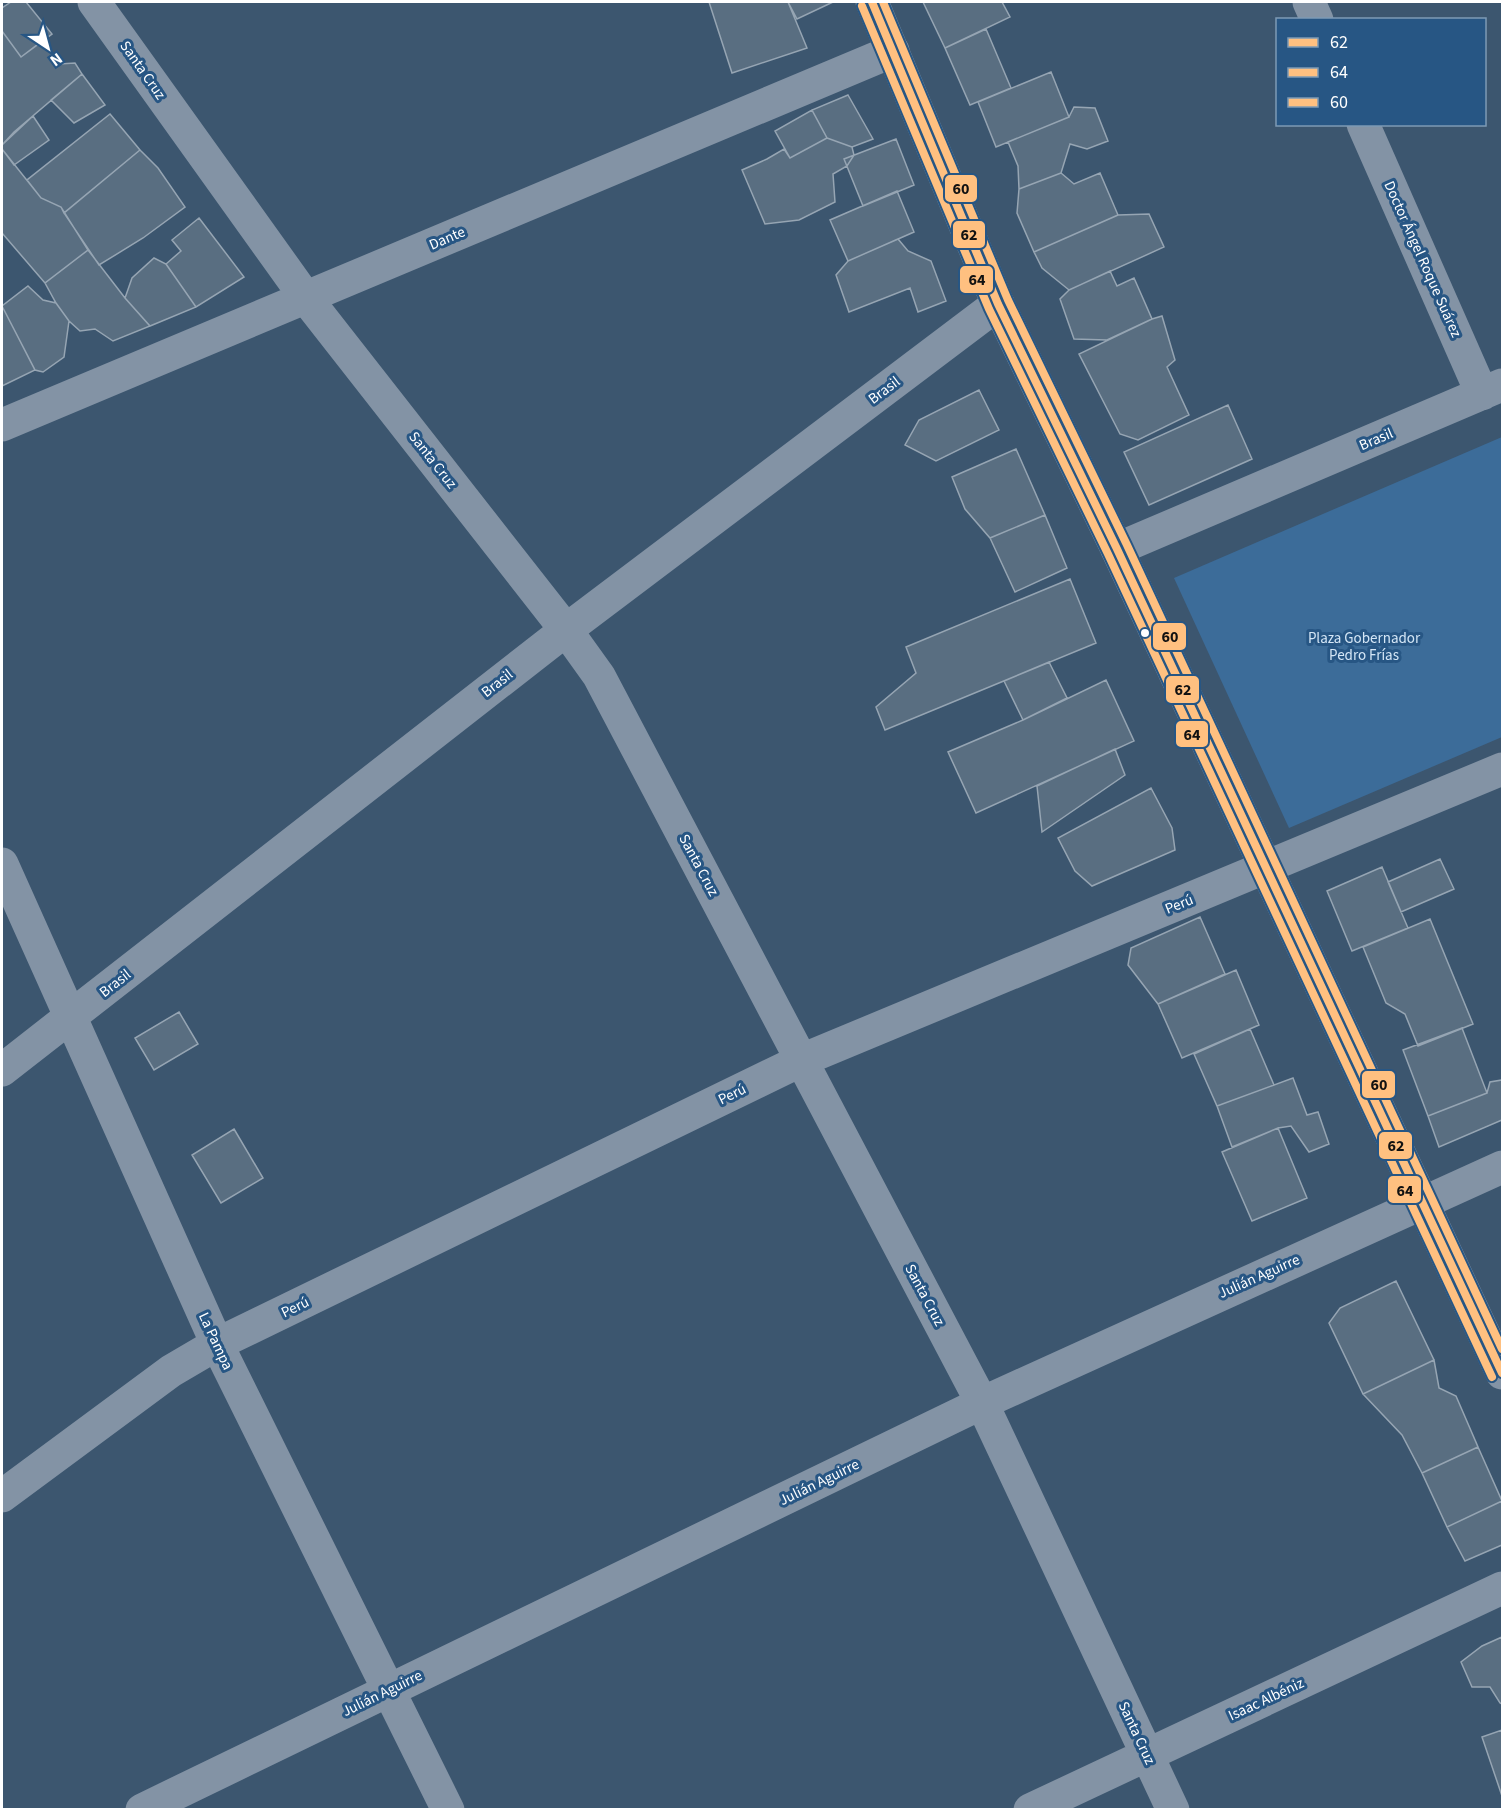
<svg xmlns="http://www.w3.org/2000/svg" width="1504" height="1811" font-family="'Source Sans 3',sans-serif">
<rect width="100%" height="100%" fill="#3c566f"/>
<!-- green -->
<path fill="#3c6c99" d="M 1502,437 L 1502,737 L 1289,828 L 1174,578 Z"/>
<!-- building -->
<path fill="#596e81" stroke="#96a5b3" stroke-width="1.5" d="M 11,2 L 26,2 L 52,34 L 21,57 L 2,31 L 2,8 Z
M 709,2 L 788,2 L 807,48 L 732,73 Z
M 788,2 L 833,2 L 797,19 Z
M 923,2 L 1002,2 L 1010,17 L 945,48 Z
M 986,29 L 1011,88 L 970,105 L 945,48 Z
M 2,31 L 21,57 L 42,41 L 59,64 L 75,63 L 82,74 L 14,132 L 2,145 Z
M 1051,72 L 1069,117 L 996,147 L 978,102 Z
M 82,74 L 105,105 L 74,123 L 51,100 Z
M 848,95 L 873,139 L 852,147 L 827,138 L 812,110 Z
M 1074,107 L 1095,108 L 1108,141 L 1087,149 L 1070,144 L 1061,173 L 1019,189 L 1018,166 L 1008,142 L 1069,117 Z
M 812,110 L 827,138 L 790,158 L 775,131 Z
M 110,114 L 140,150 L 64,213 L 61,207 L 41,198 L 27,180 Z
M 33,116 L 49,140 L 14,165 L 2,149 L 2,145 Z
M 827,138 L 852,147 L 854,155 L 847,166 L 833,174 L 835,202 L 799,220 L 765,224 L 742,170 L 767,159 L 784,149 L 790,158 Z
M 896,139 L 914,185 L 863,206 L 844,159 Z
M 2,149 L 41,198 L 61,207 L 88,250 L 45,283 L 2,233 Z
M 140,150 L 158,168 L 185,207 L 143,238 L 99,265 L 64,213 Z
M 1061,173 L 1074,184 L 1100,173 L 1118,215 L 1034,252 L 1017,213 L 1019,189 Z
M 897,191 L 914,232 L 848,261 L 830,220 Z
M 1149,214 L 1164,247 L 1069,290 L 1042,268 L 1034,252 L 1118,215 Z
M 199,218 L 244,277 L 196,307 L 166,264 L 181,251 L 172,240 Z
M 898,239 L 908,251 L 931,261 L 946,301 L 918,312 L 910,288 L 849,312 L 836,275 L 848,261 Z
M 88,250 L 125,298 L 150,326 L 113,341 L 95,329 L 80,331 L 69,321 L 56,303 L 45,283 Z
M 154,258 L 166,264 L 196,307 L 150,326 L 125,298 L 132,278 Z
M 1110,271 L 1117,286 L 1134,278 L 1152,319 L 1107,340 L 1074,339 L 1060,299 L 1069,290 Z
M 28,286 L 43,300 L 56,303 L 69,321 L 64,357 L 43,372 L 35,370 L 2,306 Z
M 2,306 L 35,370 L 2,386 Z
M 1162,316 L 1175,360 L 1167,367 L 1189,415 L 1138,440 L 1120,434 L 1079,354 L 1152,319 Z
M 979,390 L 999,430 L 936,461 L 905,445 L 919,420 Z
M 1228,405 L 1252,459 L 1149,505 L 1124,452 Z
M 1016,449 L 1045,515 L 990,538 L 965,509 L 952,477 Z
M 1045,515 L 1067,568 L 1015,592 L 990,538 Z
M 1070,579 L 1096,643 L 885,730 L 876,707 L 916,673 L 906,647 Z
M 1049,662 L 1067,698 L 1023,720 L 1004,681 Z
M 1106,680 L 1134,741 L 976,813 L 948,752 L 1023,720 Z
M 1115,749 L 1125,775 L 1042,832 L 1037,786 Z
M 1151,788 L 1172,828 L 1175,850 L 1092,886 L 1075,871 L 1058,838 Z
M 1440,859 L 1454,889 L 1401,912 L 1388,882 Z
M 1382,867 L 1408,928 L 1352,951 L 1327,891 Z
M 1200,917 L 1225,974 L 1158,1004 L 1128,965 L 1131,948 Z
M 1430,919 L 1473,1024 L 1418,1046 L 1405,1014 L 1386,1003 L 1363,947 Z
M 1236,970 L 1259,1025 L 1182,1058 L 1158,1004 Z
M 179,1012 L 198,1044 L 154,1070 L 135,1038 Z
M 1462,1028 L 1487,1093 L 1428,1116 L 1403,1050 Z
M 1250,1029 L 1274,1085 L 1217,1106 L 1194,1054 Z
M 1293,1078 L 1307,1115 L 1318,1112 L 1329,1144 L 1309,1152 L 1291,1126 L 1278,1128 L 1232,1147 L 1217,1106 Z
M 1502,1080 L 1502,1120 L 1439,1147 L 1428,1116 L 1487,1093 L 1490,1082 Z
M 1278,1128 L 1307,1198 L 1252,1221 L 1222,1152 Z
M 234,1129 L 263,1178 L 221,1203 L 192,1155 Z
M 1396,1281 L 1434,1360 L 1363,1394 L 1329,1323 L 1340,1308 Z
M 1434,1360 L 1439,1388 L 1456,1396 L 1478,1447 L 1422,1473 L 1402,1435 L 1363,1394 Z
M 1478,1447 L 1502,1501 L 1447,1527 L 1422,1473 Z
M 1502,1501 L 1502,1545 L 1465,1561 L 1447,1527 Z
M 1502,1637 L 1502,1704 L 1500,1703 L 1490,1687 L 1472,1687 L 1461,1662 L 1482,1646 Z
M 1502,1730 L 1502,1796 L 1482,1737 Z"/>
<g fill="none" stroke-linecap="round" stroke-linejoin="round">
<!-- minor -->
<path stroke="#8393a5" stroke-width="33" d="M 94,2 L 306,298 L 566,630 L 599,676 L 982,1403 L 1173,1810
M 1309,2 L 1317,20
M 1363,124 L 1482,394
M 2,425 L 893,51
M 1117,549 L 1502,385
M 2,864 L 217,1344 L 448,1810
M 2,1070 L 566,630 L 998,304
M 2,1496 L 171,1371 L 217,1344 L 802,1060 L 1502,769
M 142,1810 L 982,1403 L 1502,1167
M 1030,1810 L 1502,1588"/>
<!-- tertiary -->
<path stroke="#8393a5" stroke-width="33" d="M 998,304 L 1117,549 L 1502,1373"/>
<!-- secondary -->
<path stroke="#7d90a1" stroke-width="33" d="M 872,2 L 998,304"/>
<defs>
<path id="bus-1" d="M 872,2 L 998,304 L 1117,549 L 1502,1373"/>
<path id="bus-2" d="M 862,6 L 989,309 L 1108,554 L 1492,1377"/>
<path id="bus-3" d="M 883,2 L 1008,300 L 1127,545 L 1502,1349"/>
</defs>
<!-- bus-1 casing -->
<use href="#bus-1" stroke="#275684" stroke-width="12"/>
<!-- bus-2 casing -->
<use href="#bus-2" stroke="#275684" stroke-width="12"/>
<!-- bus-3 casing -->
<use href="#bus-3" stroke="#275684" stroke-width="12"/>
<!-- bus-1 -->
<use href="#bus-1" stroke="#ffc080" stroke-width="8"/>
<!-- bus-2 -->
<use href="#bus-2" stroke="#ffc080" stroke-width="8"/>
<!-- bus-3 -->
<use href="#bus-3" stroke="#ffc080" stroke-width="8"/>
</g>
<!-- markers -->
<circle fill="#fff" stroke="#275684" stroke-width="2" cx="1145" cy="633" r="5"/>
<g text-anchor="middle" stroke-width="6" stroke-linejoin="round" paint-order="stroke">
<!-- street labels -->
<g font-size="15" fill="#fff" stroke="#275684">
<text transform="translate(143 70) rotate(55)" y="5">Santa Cruz</text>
<text transform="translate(447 238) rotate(-23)" y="5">Dante</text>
<text transform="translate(1423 259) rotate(66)" y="5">Doctor Ángel Roque Suárez</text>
<text transform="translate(884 390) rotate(-37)" y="5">Brasil</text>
<text transform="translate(1376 439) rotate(-23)" y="5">Brasil</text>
<text transform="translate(433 460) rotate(52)" y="5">Santa Cruz</text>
<text transform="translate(497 683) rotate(-38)" y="5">Brasil</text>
<text transform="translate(699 865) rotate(62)" y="5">Santa Cruz</text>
<text transform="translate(1179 904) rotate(-22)" y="5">Perú</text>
<text transform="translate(115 983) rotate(-38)" y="5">Brasil</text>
<text transform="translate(732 1094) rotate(-26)" y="5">Perú</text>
<text transform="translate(1259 1276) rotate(-24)" y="5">Julián Aguirre</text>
<text transform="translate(925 1295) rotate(62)" y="5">Santa Cruz</text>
<text transform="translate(295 1307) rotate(-26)" y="5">Perú</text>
<text transform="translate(216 1341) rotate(65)" y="5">La Pampa</text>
<text transform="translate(819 1482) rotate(-26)" y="5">Julián Aguirre</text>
<text transform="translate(382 1693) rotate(-26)" y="5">Julián Aguirre</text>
<text transform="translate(1266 1699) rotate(-25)" y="5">Isaac Albéniz</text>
<text transform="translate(1137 1733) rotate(65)" y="5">Santa Cruz</text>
</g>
<!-- park labels -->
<g font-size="15" fill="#d4e6f6" stroke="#275684">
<text x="1364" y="643">Plaza Gobernador<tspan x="1364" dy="17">Pedro Frías</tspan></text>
</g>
</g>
<g stroke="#275684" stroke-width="2">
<rect x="944" y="174" width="34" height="29" rx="6" fill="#ffc080"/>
<rect x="952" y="220" width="34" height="29" rx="6" fill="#ffc080"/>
<rect x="959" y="265" width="35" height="29" rx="6" fill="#ffc080"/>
<rect x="1152" y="622" width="35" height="29" rx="6" fill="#ffc080"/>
<rect x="1165" y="675" width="35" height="29" rx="6" fill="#ffc080"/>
<rect x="1175" y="720" width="34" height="28" rx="6" fill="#ffc080"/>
<rect x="1361" y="1070" width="35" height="29" rx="6" fill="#ffc080"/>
<rect x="1378" y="1131" width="35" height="29" rx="6" fill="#ffc080"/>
<rect x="1387" y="1175" width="35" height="29" rx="6" fill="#ffc080"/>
</g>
<g font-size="16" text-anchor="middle" font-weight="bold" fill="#111">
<text x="961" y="194">60</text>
<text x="969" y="240">62</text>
<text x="977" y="285">64</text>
<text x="1170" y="642">60</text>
<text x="1183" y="695">62</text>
<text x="1192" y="740">64</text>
<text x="1379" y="1090">60</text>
<text x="1396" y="1151">62</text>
<text x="1405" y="1196">64</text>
</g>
<!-- border -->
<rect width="1504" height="1811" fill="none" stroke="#ffffff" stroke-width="6"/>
<!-- legend -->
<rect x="1276" y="18" width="210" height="108" fill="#275684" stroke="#7d9ab5" stroke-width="1.5"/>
<rect x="1288" y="38" width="30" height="9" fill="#ffc080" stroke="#7d9ab5" stroke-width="1.5"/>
<text x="1330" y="48" font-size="18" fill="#ffffff">62</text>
<rect x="1288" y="68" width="30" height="9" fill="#ffc080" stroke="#7d9ab5" stroke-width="1.5"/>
<text x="1330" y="78" font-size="18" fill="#ffffff">64</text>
<rect x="1288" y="98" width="30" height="9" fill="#ffc080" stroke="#7d9ab5" stroke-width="1.5"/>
<text x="1330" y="108" font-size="18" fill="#ffffff">60</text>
<!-- north arrow -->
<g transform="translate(48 48) rotate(144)" stroke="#275684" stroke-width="4.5" paint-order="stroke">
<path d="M0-4.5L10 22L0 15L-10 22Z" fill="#ffffff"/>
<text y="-9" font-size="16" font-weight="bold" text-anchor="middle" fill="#ffffff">N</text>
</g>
</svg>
